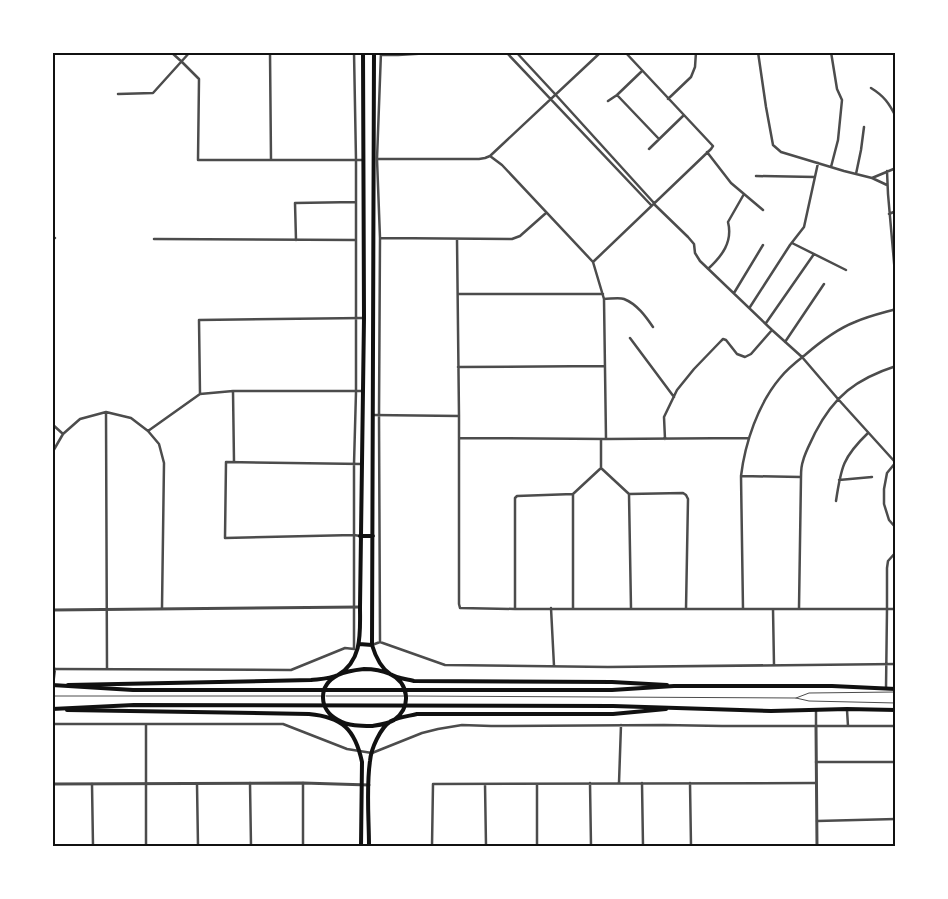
<svg xmlns="http://www.w3.org/2000/svg" width="948" height="899" font-family="'Source Sans 3',sans-serif">
<rect width="100%" height="100%" fill="#fff"/>
<g fill="none" stroke-linecap="round" stroke-linejoin="round">
<!-- service -->
<path stroke="#4c4c4c" stroke-width="1" d="M 52,696 L 322,696
M 326,696 L 404,696
M 408,696 L 796,698 L 809,701 L 896,703
M 796,698 L 809,693 L 896,692"/>
<!-- minor -->
<path stroke="#4c4c4c" stroke-width="2.5" d="M 171,52 L 182,62 L 199,79 L 198,160 L 362,160
M 270,52 L 271,160
M 506,52 L 651,205
M 516,52 L 555,94 L 654,203 L 655,205 L 688,237 L 694,244 L 695,253 L 700,261 L 772,330 L 802,357 L 838,399 L 895,462
M 758,52 L 766,107 L 773,145 L 781,152 L 844,171 L 872,178 L 887,185
M 381,55 L 398,55 L 448,52
M 871,88 C 884,96 889,103 896,117
M 118,94 L 153,93 L 190,52
M 617,95 L 659,139
M 668,99 L 691,77 L 695,67 L 696,52
M 608,101 L 617,95 L 642,71
M 649,149 L 684,115
M 707,152 L 731,183 L 763,210
M 490,156 L 502,165 L 593,262 L 604,299 L 606,439
M 377,159 L 479,159 L 485,158 L 490,156 L 601,52
M 831,167 L 838,140 L 842,100 L 837,89 L 831,52
M 887,171 L 888,194 L 896,285
M 856,174 L 861,150 L 864,127
M 756,176 L 815,177
M 872,178 L 896,168
M 889,214 L 896,211
M 52,238 L 55,238
M 380,238 L 512,239 L 520,236 L 546,213
M 154,239 L 356,240
M 457,239 L 459,416 L 459,604 L 460,608 L 515,609 L 896,609
M 296,240 L 295,203 L 356,202
M 792,243 L 846,270
M 593,262 L 711,149 L 713,146 L 625,52
M 708,269 C 722,256 733,242 728,222 L 744,194
M 734,293 L 763,245
M 458,294 L 603,294
M 604,299 C 610,299 619,297 624,299 C 637,304 646,317 653,327
M 750,307 L 790,245 L 804,227 L 818,163
M 766,323 L 814,254
M 630,338 L 674,397
M 785,342 L 824,284
M 458,367 L 604,366
M 233,391 L 234,462
M 200,394 L 199,320 L 363,318
M 106,412 L 107,669
M 106,412 L 131,418 L 148,431 L 159,444 L 164,463 L 162,608
M 373,415 L 459,416
M 52,424 L 63,434
M 148,431 L 200,394 L 233,391 L 362,391
M 459,438 L 606,439 L 749,438
M 601,439 L 601,468 L 629,494 L 631,608
M 665,439 L 664,417 L 677,390 L 694,369 L 720,342 L 723,339 L 726,340 L 737,354 L 745,357 L 751,354 L 772,330
M 52,453 L 63,434 L 80,419 L 106,412
M 896,462 L 887,473 L 884,489 L 884,504 L 889,520 L 896,528
M 741,476 L 801,477
M 839,480 L 872,477
M 629,494 L 683,493 L 686,495 L 688,499 L 686,609
M 836,501 C 841,467 843,457 868,433
M 360,536 L 354,535 L 225,538 L 226,462 L 362,464
M 551,608 L 554,666
M 799,608 L 801,477 C 801,472 801,466 803,461 C 805,452 811,442 815,433 C 834,396 856,379 896,366
M 515,609 L 515,498 L 517,496 L 573,494
M 573,609 L 573,494 L 601,468
M 743,609 L 741,476 C 745,443 758,404 780,378 C 787,369 796,362 805,355 C 820,342 837,329 855,322 C 868,316 882,313 896,309
M 773,609 L 774,665
M 380,642 L 445,665 L 608,667 L 896,664
M 372,645 L 380,642 L 379,415 L 380,238 L 377,159 L 381,52
M 354,649 L 354,464 L 356,392 L 356,160 L 354,52
M 52,669 L 291,670 L 345,648 L 354,649
M 53,685 L 55,669
M 886,688 L 887,609 L 887,568 L 888,561 L 896,552
M 816,710 L 816,726
M 847,710 L 848,726
M 52,724 L 283,724 L 347,749 L 372,753 L 422,733 L 438,729 L 462,725 L 491,726 L 664,725 L 722,726 L 896,726
M 816,762 L 896,762
M 250,783 L 251,846
M 590,783 L 591,846
M 619,783 L 621,725
M 642,783 L 643,846
M 690,783 L 691,846
M 92,784 L 93,846
M 197,784 L 198,846
M 485,784 L 486,846
M 817,821 L 896,819
M 146,846 L 146,724
M 303,846 L 303,783
M 432,846 L 433,784 L 816,783
M 537,846 L 537,784"/>
<!-- tertiary -->
<path stroke="#4c4c4c" stroke-width="3" d="M 52,610 L 360,607
M 816,726 L 817,846
M 52,784 L 303,783 L 369,785"/>
<!-- secondary -->
<path stroke="#111" stroke-width="4" d="M 374,52 L 372,645 C 375,655 380,667 390,674 C 396,678 406,679 414,681 L 612,682 L 667,685
M 360,536 L 373,536
M 359,644 L 372,645
M 364,669 C 373,669 381,670 390,674 C 409,683 412,707 394,720 C 388,724 379,725 372,726 C 361,726 348,726 338,720 C 319,710 317,686 338,675 C 346,671 355,670 364,669 Z
M 68,685 L 311,680 C 319,679 330,679 338,675 C 363,660 360,632 360,607 L 364,318 L 363,52
M 67,710 L 309,714 C 342,717 355,729 362,762 L 361,846
M 369,846 C 369,819 366,788 370,761 C 371,749 380,728 391,721 C 399,717 409,716 417,714 L 613,714 L 666,709"/>
<!-- primary -->
<path stroke="#111" stroke-width="4" d="M 52,685 L 133,690 L 612,690 L 674,686 L 832,686 L 896,689
M 52,709 L 134,705 L 613,706 L 771,711 L 847,709 L 896,710"/>
</g>
<!-- border -->
<rect width="948" height="899" fill="none" stroke="#ffffff" stroke-width="108"/>
<rect x="54" y="54" width="840" height="791" fill="none" stroke="#111" stroke-width="2"/>
</svg>
